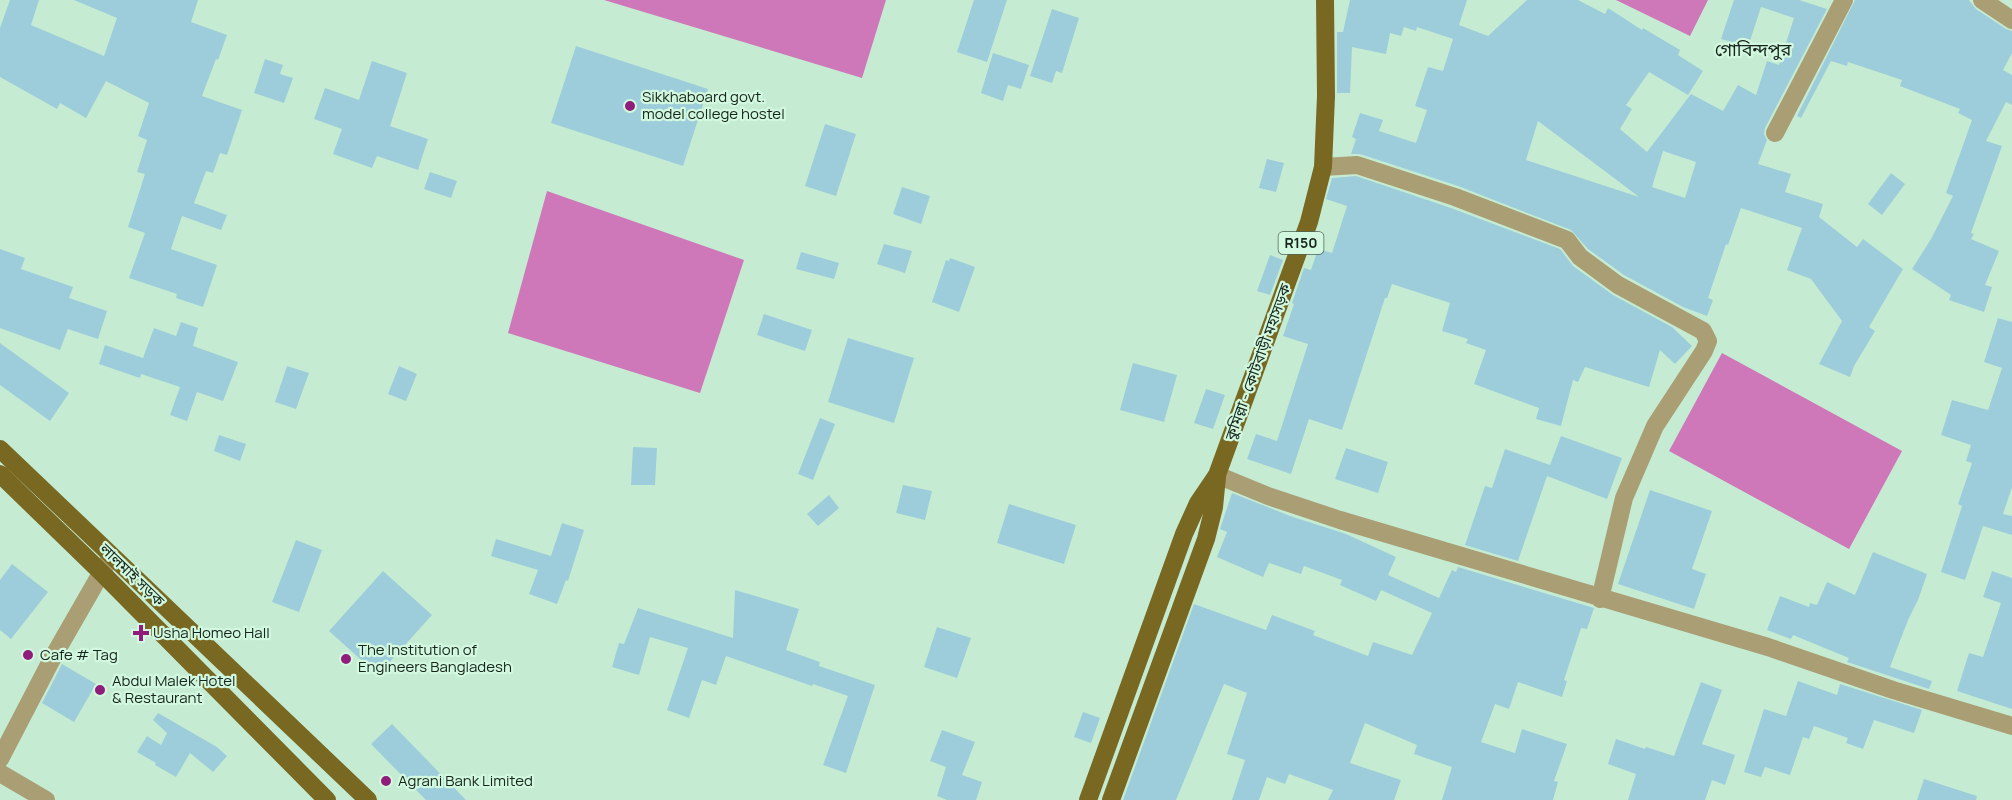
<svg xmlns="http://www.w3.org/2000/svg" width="2012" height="800" font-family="Manrope,'Noto Sans Bengali',sans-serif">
<rect width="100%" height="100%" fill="#c5ecd2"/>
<!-- water -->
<path fill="#ce78b9" d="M 604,0 L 886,0 L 862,78 Z
M 1616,0 L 1708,0 L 1690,36 Z
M 547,191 L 744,260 L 700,393 L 508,333 Z
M 1722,353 L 1902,451 L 1849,549 L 1669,451 Z"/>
<!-- building -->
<path fill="#9dcdda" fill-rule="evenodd" d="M 10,0 L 39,0 L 31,25 L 104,56 L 117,18 L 74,0 L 198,0 L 191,22 L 227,35 L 218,60 L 216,59 L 202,96 L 242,110 L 227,155 L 220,153 L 213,173 L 206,171 L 194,203 L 227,215 L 221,230 L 182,216 L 171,249 L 217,265 L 203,307 L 176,298 L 177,294 L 129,278 L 145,233 L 128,227 L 145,174 L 137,172 L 147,140 L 138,136 L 149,103 L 106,81 L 86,118 L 60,103 L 57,109 L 0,77 L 0,28 Z
M 974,0 L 1007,0 L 987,62 L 957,52 Z
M 1350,0 L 1467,0 L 1459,25 L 1488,36 L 1527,0 L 1578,0 L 1605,14 L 1608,8 L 1642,30 L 1643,28 L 1680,50 L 1678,55 L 1703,71 L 1688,95 L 1649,72 L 1626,105 L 1632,109 L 1620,129 L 1647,152 L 1691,94 L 1723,111 L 1738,85 L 1756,95 L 1767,61 L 1779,65 L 1794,18 L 1761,7 L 1748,47 L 1721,39 L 1734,0 L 1799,0 L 1827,9 L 1765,128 L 1764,134 L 1767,140 L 1758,164 L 1791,174 L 1785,192 L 1823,204 L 1819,217 L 1857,247 L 1863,239 L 1903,269 L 1869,327 L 1875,331 L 1854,366 L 1850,377 L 1819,364 L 1842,321 L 1811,279 L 1787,270 L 1802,228 L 1741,208 L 1728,245 L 1726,244 L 1708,298 L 1713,300 L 1707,316 L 1683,307 L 1624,275 L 1588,249 L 1571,230 L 1458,186 L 1360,154 L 1351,154 L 1356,139 L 1352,137 L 1360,113 L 1383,120 L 1379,131 L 1416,143 L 1427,110 L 1415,106 L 1428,67 L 1443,71 L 1453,39 L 1417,27 L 1416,31 L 1404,27 L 1401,36 L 1390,33 L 1386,54 L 1352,47 L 1350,93 L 1337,93 L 1337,32 L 1343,32 ZM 1538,121 L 1614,178 L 1639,197 L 1526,160 ZM 1663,151 L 1696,162 L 1685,198 L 1652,187 Z
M 1855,0 L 1969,0 L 1976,9 L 2006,29 L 2012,31 L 2012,53 L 2003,70 L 2012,75 L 2012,105 L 2006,102 L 1986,141 L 2002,146 L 1971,233 L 1974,234 L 1971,239 L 1999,251 L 1985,285 L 1992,287 L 1984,312 L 1949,300 L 1951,295 L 1912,269 L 1931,239 L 1953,196 L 1946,193 L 1972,120 L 1958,113 L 1960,109 L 1900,86 L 1902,80 L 1848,62 L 1847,66 L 1831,61 L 1801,118 L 1797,116 Z
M 1052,9 L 1079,18 L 1062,73 L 1056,71 L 1052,83 L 1030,76 Z
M 576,46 L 708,89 L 683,166 L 551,123 Z
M 993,53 L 1029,65 L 1021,89 L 1008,85 L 1003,101 L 981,93 Z
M 265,59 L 283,65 L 280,74 L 293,78 L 284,103 L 254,93 Z
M 372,61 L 407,73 L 390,126 L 428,139 L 418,170 L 377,156 L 372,168 L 333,154 L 342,129 L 314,119 L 325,88 L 359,100 Z
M 825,124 L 856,134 L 836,196 L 805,186 Z
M 1267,159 L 1284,163 L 1276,192 L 1259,188 Z
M 430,172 L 457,181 L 451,198 L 424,189 Z
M 1891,173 L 1905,184 L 1882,215 L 1868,204 Z
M 1356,176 L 1451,208 L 1560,249 L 1573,266 L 1613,295 L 1672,327 L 1692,346 L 1675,364 L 1660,350 L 1649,387 L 1585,367 L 1578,382 L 1573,380 L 1561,426 L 1536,419 L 1539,408 L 1474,384 L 1486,350 L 1466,343 L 1468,339 L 1442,331 L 1450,303 L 1392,284 L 1387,298 L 1385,298 L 1342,430 L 1309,419 L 1291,474 L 1247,459 L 1256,434 L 1277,441 L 1308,344 L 1283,336 L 1294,304 L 1292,303 L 1304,268 L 1311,270 L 1318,249 L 1332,253 L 1347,206 L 1326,199 L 1332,178 Z
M 902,187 L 930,196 L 921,224 L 893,214 Z
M 884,244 L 912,251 L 905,273 L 877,264 Z
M 0,249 L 25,258 L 21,269 L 73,287 L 69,298 L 107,311 L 98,339 L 68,329 L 60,350 L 0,328 Z
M 801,252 L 839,263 L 834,279 L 796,269 Z
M 1270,255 L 1283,260 L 1270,295 L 1257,291 Z
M 950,258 L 975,267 L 959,312 L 932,302 L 946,260 L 949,261 Z
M 764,314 L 812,330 L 805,351 L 757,335 Z
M 1998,318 L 2012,322 L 2012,487 L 2003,514 L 2012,516 L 2012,535 L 1983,526 L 1965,580 L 1941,572 L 1962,506 L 1958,504 L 1972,463 L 1966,461 L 1971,445 L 1941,435 L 1952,400 L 1988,410 L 2002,368 L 1984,362 Z
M 181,322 L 198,328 L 193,346 L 238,362 L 223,401 L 197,392 L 187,421 L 170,415 L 180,387 L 141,374 L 140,378 L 99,364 L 105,345 L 143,358 L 154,328 L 176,336 Z
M 848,338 L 914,358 L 894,423 L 828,402 Z
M 0,343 L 69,393 L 50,421 L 0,385 Z
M 1133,363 L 1177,375 L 1164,422 L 1120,410 Z
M 287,366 L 309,373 L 296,409 L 275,402 Z
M 399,366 L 417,374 L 406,401 L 388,394 Z
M 1206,389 L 1225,395 L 1213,429 L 1194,423 Z
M 820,418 L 835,424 L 813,480 L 798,474 Z
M 219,435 L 246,444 L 240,461 L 214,451 Z
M 1561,436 L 1622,458 L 1607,499 L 1547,476 L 1518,561 L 1465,545 L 1485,486 L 1492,488 L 1505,449 L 1550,465 Z
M 633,447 L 657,448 L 655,485 L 631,485 Z
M 1346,448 L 1388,462 L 1378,493 L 1335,479 Z
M 903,485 L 932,491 L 925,520 L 896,513 Z
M 1650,490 L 1712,511 L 1692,569 L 1706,574 L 1694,609 L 1618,584 Z
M 1232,493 L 1290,516 L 1346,534 L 1396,557 L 1388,575 L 1439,598 L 1452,570 L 1456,572 L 1458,567 L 1594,608 L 1587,629 L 1581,628 L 1564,680 L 1567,681 L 1562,697 L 1518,682 L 1509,709 L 1495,704 L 1481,742 L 1515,753 L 1522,729 L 1567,744 L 1554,781 L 1558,782 L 1553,800 L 1442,800 L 1452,767 L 1414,754 L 1417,745 L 1365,723 L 1350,763 L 1401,780 L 1394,800 L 1328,800 L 1333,790 L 1289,774 L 1285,784 L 1267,777 L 1259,800 L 1232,800 L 1245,760 L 1227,754 L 1247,693 L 1224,684 L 1176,800 L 1123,800 L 1194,604 L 1266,630 L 1272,615 L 1315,631 L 1313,635 L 1368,656 L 1373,642 L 1412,655 L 1432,613 L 1381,590 L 1376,601 L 1340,585 L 1342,580 L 1304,566 L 1301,574 L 1269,563 L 1263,577 L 1217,557 L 1227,532 L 1220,529 Z
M 829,495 L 839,508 L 818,526 L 807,514 Z
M 1009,504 L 1076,525 L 1064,564 L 997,543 Z
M 562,523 L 584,530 L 568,581 L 566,580 L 557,604 L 529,594 L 538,570 L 491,556 L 496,539 L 551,556 Z
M 296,540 L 322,550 L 299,612 L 272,602 Z
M 1873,552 L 1927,574 L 1918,600 L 1908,620 L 1890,667 L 1932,681 L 1929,689 L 1847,662 L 1849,658 L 1793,635 L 1791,639 L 1767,630 L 1780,596 L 1809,607 L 1810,603 L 1817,605 L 1827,582 L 1855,595 Z
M 12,564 L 48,592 L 11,639 L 0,630 L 0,580 Z
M 383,571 L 432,615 L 378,675 L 329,631 Z
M 1992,571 L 2012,578 L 2012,709 L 1957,691 L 1969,653 L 1983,657 L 2001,603 L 1983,597 Z
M 735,590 L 799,609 L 786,650 L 820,662 L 819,666 L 875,685 L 846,773 L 823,765 L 848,696 L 813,684 L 812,686 L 726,656 L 716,685 L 702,680 L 689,718 L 667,710 L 688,648 L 650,637 L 639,675 L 612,667 L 619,643 L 624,644 L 638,608 L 733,638 Z
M 937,627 L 971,638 L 957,678 L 924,667 Z
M 62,664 L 96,684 L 74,722 L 42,703 Z
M 1798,681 L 1837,695 L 1840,684 L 1922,710 L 1914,733 L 1874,720 L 1863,749 L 1846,743 L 1848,738 L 1814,726 L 1809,739 L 1803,737 L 1790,775 L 1765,767 L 1761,777 L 1744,772 L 1764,709 L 1786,716 Z
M 1701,682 L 1722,690 L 1702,744 L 1735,755 L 1725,785 L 1712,780 L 1705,800 L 1628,800 L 1636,774 L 1608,764 L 1616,739 L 1645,749 L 1646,747 L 1674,756 Z
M 1083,712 L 1100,718 L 1091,743 L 1074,737 Z
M 158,713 L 217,747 L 227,756 L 213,772 L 190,753 L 176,777 L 155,765 L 156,763 L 137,752 L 147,736 L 161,745 L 167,733 L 153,720 Z
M 392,724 L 466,800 L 426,800 L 371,744 Z
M 942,730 L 975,742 L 962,775 L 982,782 L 976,800 L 947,800 L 937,796 L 946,767 L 930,761 Z
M 1924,779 L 1977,796 L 1976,800 L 1917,800 Z"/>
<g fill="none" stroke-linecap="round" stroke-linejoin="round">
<!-- minor -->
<path stroke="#aa9f74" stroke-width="18" d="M 1982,0 L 2012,20
M 1775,133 L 1844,0
M 1323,167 L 1357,165 L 1455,197 L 1567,240 L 1580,257 L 1618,285 L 1703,331 L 1708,341 L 1704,351 L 1655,426 L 1624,498 L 1600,599
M 1217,475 L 1268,496 L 1340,520 L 1768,647 L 1893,690 L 2012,726
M 0,773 L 46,800"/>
<!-- tertiary -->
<path stroke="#aa9f74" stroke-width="18" d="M 0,759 L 53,657 L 111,556"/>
<!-- primary -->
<path stroke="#786821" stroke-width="18" d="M 0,449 L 368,800
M 0,474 L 102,573 L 327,800
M 1088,800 L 1184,534 L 1198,503 L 1217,475 L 1309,222 L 1323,167 L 1326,96 L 1325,0
M 1111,800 L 1206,539 L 1214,507 L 1217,477"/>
</g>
<!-- markers -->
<g fill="#901c7c" stroke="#d2f9df" stroke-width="2">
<circle cx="630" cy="106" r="6"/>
<path d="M138 624h6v6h6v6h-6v6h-6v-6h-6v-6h6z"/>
<circle cx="28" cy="655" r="6"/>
<circle cx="346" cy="659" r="6"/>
<circle cx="100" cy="690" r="6"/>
<circle cx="386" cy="781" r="6"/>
</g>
<g text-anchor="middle" stroke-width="4.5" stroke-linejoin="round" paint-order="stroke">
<!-- shield labels -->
<rect fill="#d2f9df" stroke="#4e6456" stroke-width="1.5" x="1278.5" y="232" width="45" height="22" rx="4.5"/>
<g font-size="14" font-weight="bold" fill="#16241b">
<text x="1301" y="248">R150</text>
</g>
<!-- poi labels -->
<g font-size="15" fill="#16241b" stroke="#d2f9df" text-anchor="start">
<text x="642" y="102">Sikkhaboard govt.<tspan x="642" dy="17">model college hostel</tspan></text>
<text x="153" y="638">Usha Homeo Hall</text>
<text x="358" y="655">The Institution of<tspan x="358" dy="17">Engineers Bangladesh</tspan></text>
<text x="40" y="660">Cafe # Tag</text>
<text x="112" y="686">Abdul Malek Hotel<tspan x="112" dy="17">&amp; Restaurant</tspan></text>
<text x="398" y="786">Agrani Bank Limited</text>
</g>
<!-- street labels -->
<g font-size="15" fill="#16241b" stroke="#d2f9df">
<text transform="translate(1258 362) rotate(-70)" y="5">কুমিল্লা - কোটবাড়ী মহাসড়ক</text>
<text transform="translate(132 575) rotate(44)" y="5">লালমাই সড়ক</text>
</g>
<!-- quarter labels -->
<g font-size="18" fill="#16241b" stroke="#d2f9df">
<text x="1753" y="56">গোবিন্দপুর</text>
</g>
</g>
</svg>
